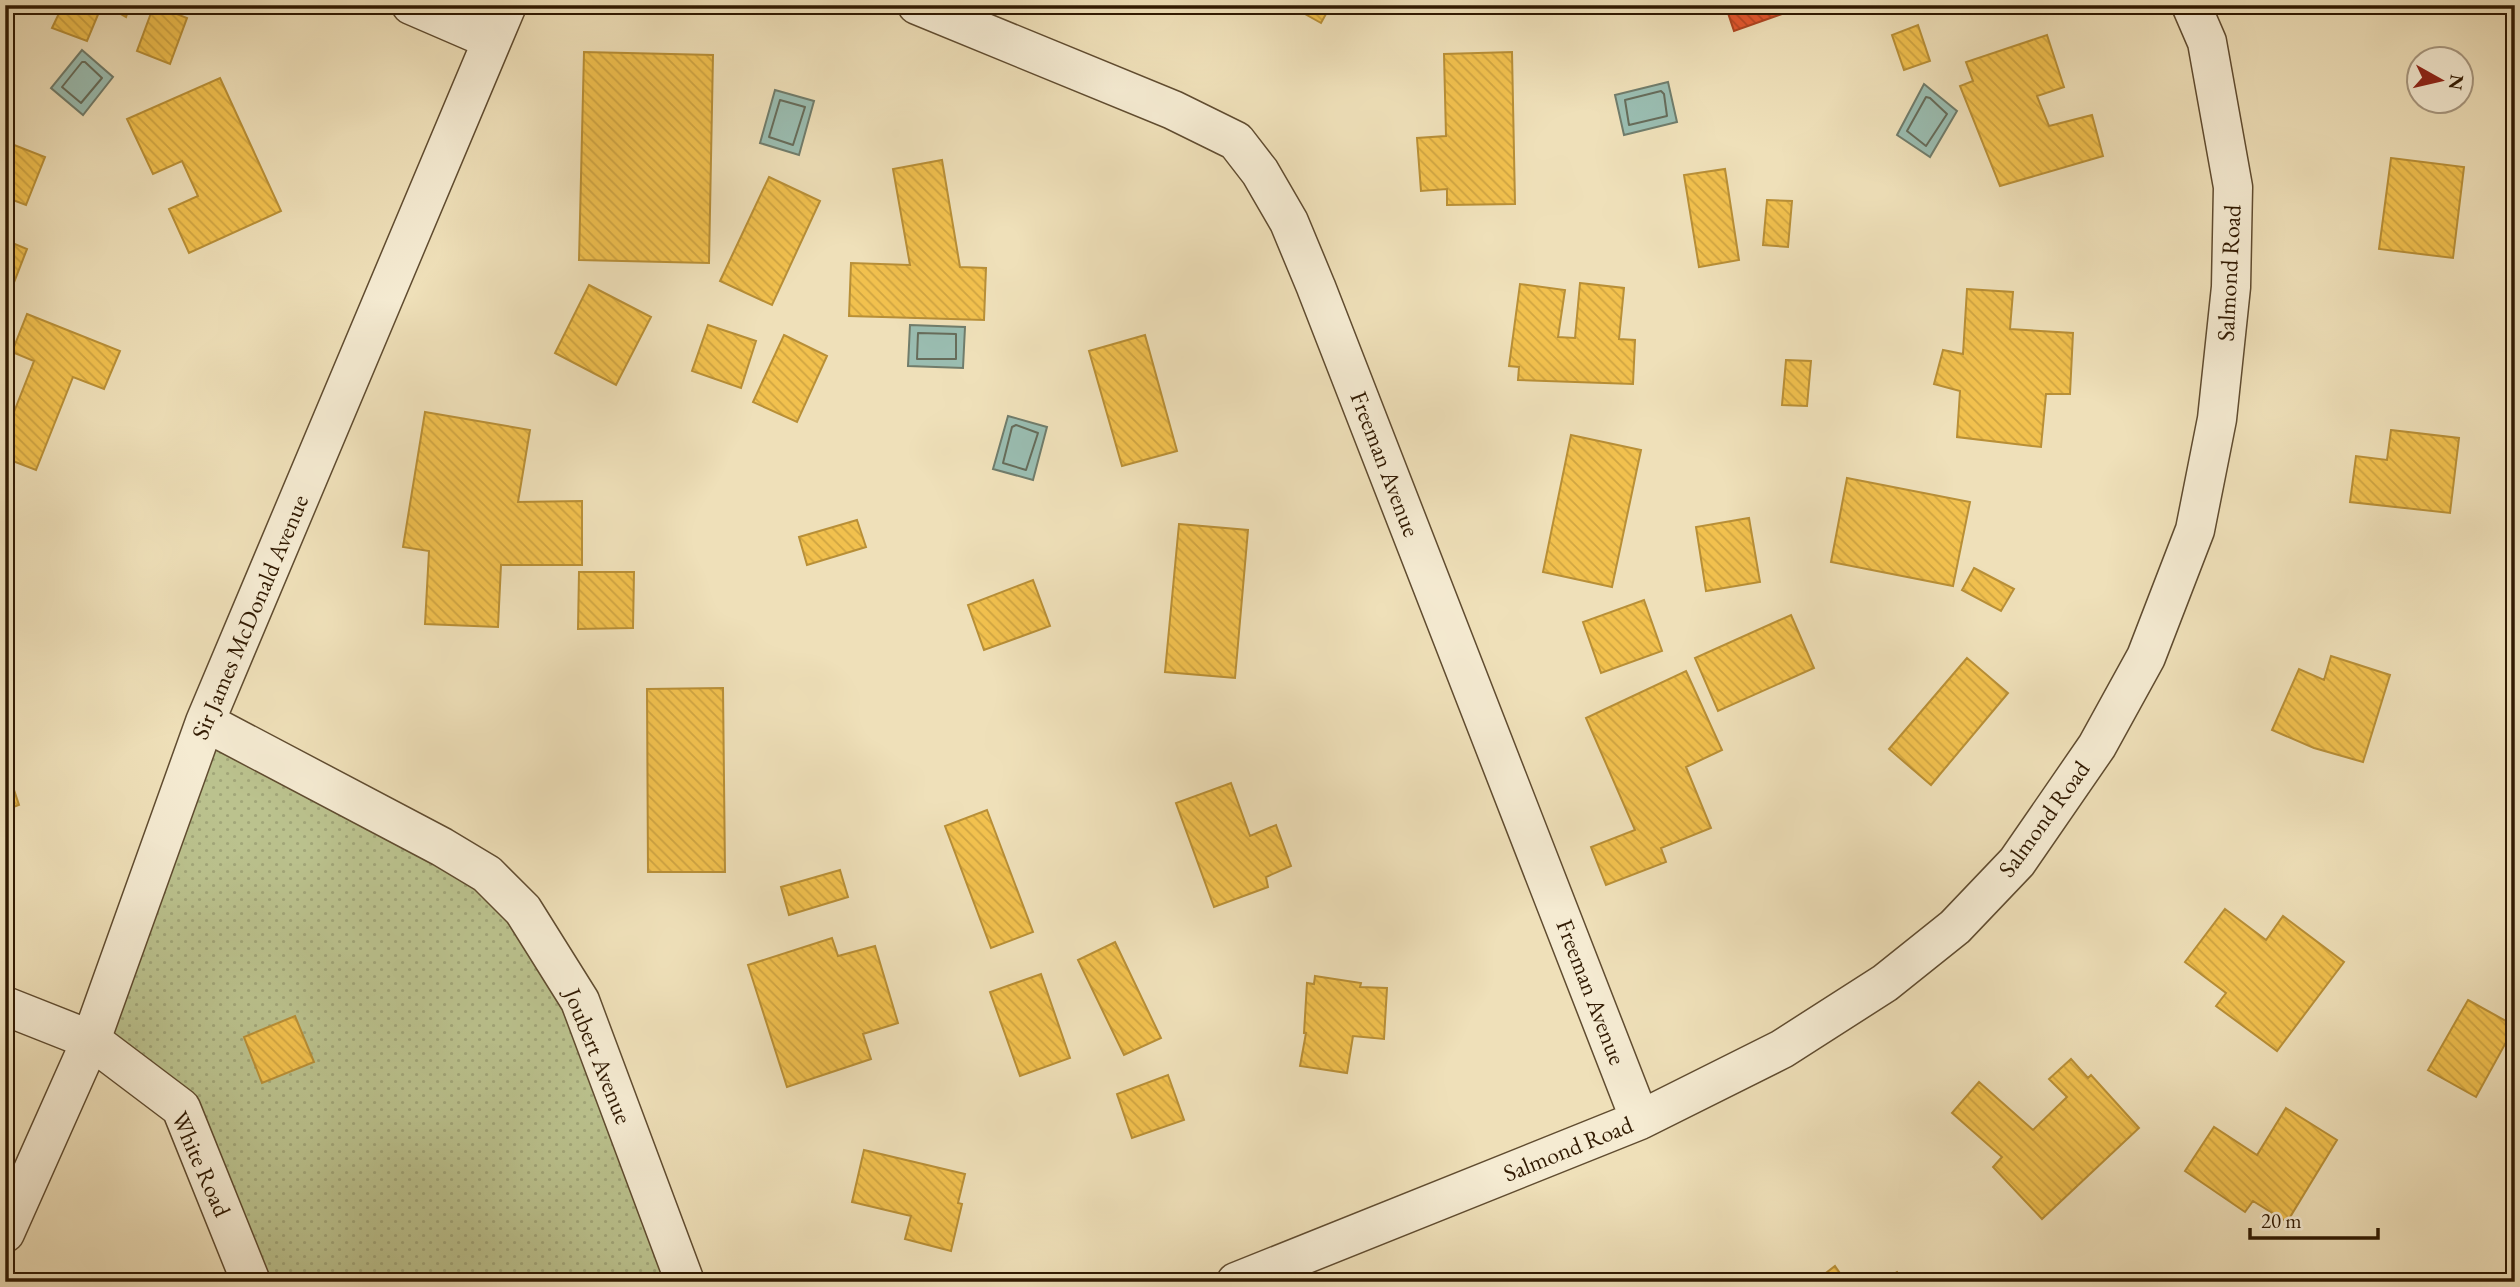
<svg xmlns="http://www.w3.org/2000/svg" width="2520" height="1287" font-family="'EB Garamond',serif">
<defs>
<pattern id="grass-dots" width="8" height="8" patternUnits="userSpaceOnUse" patternTransform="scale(1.75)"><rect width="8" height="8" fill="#bbc28e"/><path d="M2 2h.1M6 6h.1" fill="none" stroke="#a1a679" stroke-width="1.8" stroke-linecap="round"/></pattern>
<pattern id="homes-back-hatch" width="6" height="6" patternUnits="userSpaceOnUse" patternTransform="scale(1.75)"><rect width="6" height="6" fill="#f2c14e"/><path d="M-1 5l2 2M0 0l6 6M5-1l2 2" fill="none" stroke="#d0a542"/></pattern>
<pattern id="shops-back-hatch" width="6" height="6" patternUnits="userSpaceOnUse" patternTransform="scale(1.75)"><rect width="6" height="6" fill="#e4572e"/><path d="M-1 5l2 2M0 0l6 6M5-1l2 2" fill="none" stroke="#b94725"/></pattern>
</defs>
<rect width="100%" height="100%" fill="#efe0b9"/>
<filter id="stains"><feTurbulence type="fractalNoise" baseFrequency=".00286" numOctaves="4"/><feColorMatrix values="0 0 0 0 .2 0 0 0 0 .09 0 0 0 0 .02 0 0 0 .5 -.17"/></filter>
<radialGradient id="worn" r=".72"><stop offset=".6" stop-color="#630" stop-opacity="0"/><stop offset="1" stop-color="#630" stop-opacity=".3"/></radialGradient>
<!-- grass -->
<path fill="url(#grass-dots)" stroke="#766e48" stroke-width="2" d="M 212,743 L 479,882 L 569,1003 L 673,1282 L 264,1282 L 192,1103 L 105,1033 Z"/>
<!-- water -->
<path fill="#9abdb1" stroke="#707c6b" stroke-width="2" d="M 82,50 L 113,77 L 83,115 L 51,88 Z
M 1668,82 L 1677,122 L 1624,135 L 1615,95 Z
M 1924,84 L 1957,111 L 1930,157 L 1897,135 Z
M 775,90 L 814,101 L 799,155 L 760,143 Z
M 910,325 L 965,327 L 963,368 L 908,366 Z
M 1008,416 L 1047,427 L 1033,480 L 993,469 Z"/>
<!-- homes -->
<path fill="url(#homes-back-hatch)" stroke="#b88f37" stroke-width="2" d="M 63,5 L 102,5 L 87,41 L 52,28 Z
M 105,5 L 130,5 L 126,17 Z
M 154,5 L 187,18 L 170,64 L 137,51 Z
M 1289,5 L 1331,5 L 1321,23 Z
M 1918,25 L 1930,61 L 1904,70 L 1892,35 Z
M 2047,35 L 2064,87 L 2037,96 L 2049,126 L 2092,115 L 2103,156 L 2000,186 L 1960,86 L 1973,81 L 1966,62 Z
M 584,52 L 713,55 L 709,263 L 579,260 Z
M 1512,52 L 1515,204 L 1447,205 L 1447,189 L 1421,191 L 1417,138 L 1446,136 L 1444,54 Z
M 220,78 L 281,211 L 189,253 L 169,209 L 198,196 L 182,161 L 153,174 L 127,119 Z
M 9,143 L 45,157 L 26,205 L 5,197 L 5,151 Z
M 2391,158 L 2464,167 L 2453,258 L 2379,249 Z
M 942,160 L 960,267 L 986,268 L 984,320 L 849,316 L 851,263 L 910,265 L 893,169 Z
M 1725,169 L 1739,260 L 1699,267 L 1684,175 Z
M 769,177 L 820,201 L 772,305 L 720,281 Z
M 1767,200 L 1792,201 L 1788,247 L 1763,245 Z
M 5,240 L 27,249 L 6,303 L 5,303 Z
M 1580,283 L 1624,288 L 1619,339 L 1635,340 L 1633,384 L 1518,380 L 1519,367 L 1509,366 L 1520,284 L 1565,290 L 1558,337 L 1575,338 Z
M 589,285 L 651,317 L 616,385 L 555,353 Z
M 1967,289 L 2013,292 L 2010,329 L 2073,333 L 2070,394 L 2046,394 L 2041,447 L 1957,437 L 1960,391 L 1934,384 L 1943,350 L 1963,354 Z
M 27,314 L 120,351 L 104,389 L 73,377 L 36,470 L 5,458 L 5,414 L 12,417 L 34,361 L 12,352 Z
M 708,325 L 756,341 L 741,388 L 692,371 Z
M 784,335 L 827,356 L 797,422 L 753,402 Z
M 1145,335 L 1177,451 L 1122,466 L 1089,351 Z
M 1786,360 L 1811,361 L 1807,406 L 1782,405 Z
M 425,412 L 530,430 L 518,502 L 582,501 L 582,565 L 501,565 L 498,627 L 425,624 L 429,551 L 403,547 Z
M 2391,430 L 2459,438 L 2450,513 L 2350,502 L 2356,456 L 2387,460 Z
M 1571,435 L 1641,450 L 1612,587 L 1543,572 Z
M 1847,478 L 1970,502 L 1953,586 L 1831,562 Z
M 1749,518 L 1760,582 L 1706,591 L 1696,527 Z
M 857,520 L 866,547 L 807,565 L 799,537 Z
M 1179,524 L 1248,530 L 1235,678 L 1165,672 Z
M 1974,568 L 2014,589 L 2001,611 L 1962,590 Z
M 579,572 L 634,572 L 633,628 L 578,629 Z
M 1033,580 L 1050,626 L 984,650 L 968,605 Z
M 1644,600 L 1662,651 L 1601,673 L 1583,622 Z
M 1791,615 L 1814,668 L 1718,711 L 1695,658 Z
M 2331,656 L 2390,675 L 2363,762 L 2314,748 L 2272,730 L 2299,669 L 2324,680 Z
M 1967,658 L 2008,693 L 1931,785 L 1889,749 Z
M 1686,671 L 1722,750 L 1686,767 L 1711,828 L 1661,848 L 1666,862 L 1606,885 L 1591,847 L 1635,830 L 1586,718 Z
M 723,688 L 725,872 L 648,872 L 647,689 Z
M 5,763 L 19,805 L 5,810 Z
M 1231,783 L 1250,836 L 1276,825 L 1291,866 L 1266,877 L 1268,887 L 1214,907 L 1176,803 Z
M 987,810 L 1033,932 L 991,948 L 945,826 Z
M 840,870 L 848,897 L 789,915 L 781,887 Z
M 2225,909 L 2266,940 L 2283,916 L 2344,962 L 2277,1051 L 2216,1006 L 2226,993 L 2185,962 Z
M 832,938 L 838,956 L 875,946 L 898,1023 L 863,1034 L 871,1059 L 787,1087 L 748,965 Z
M 1115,942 L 1161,1038 L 1124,1055 L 1078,960 Z
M 1041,974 L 1070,1058 L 1020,1076 L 990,992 Z
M 1315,976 L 1361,983 L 1360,987 L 1387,988 L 1384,1039 L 1353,1036 L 1347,1073 L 1300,1066 L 1306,1033 L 1304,1033 L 1307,983 L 1314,984 Z
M 2468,1000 L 2515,1026 L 2476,1097 L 2428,1070 Z
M 295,1016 L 314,1062 L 262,1083 L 244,1037 Z
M 2071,1059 L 2088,1078 L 2091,1075 L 2139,1128 L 2042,1219 L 1993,1167 L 2002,1157 L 1952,1113 L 1979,1082 L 2033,1130 L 2067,1097 L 2049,1079 Z
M 1168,1075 L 1184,1120 L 1132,1138 L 1117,1094 Z
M 2286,1108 L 2337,1140 L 2287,1222 L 2253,1201 L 2245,1212 L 2185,1171 L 2214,1127 L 2257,1155 Z
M 864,1150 L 965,1174 L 958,1203 L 962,1204 L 951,1251 L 905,1239 L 911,1216 L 852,1202 Z
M 1835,1266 L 1846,1282 L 1814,1282 Z
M 1897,1272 L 1903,1282 L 1880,1282 Z"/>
<!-- shops -->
<path fill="url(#shops-back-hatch)" stroke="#ae4521" stroke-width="2" d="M 1731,5 L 1807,5 L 1734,31 L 1726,7 Z"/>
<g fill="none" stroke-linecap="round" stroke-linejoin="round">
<!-- shore -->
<path stroke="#666c5a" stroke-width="2" d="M 82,62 L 85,62 L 102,78 L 81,103 L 62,87 Z
M 1661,91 L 1664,94 L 1667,116 L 1629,125 L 1625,100 Z
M 1926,97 L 1930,98 L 1947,114 L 1926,146 L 1907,131 Z
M 780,100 L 805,107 L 793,145 L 769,137 Z
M 918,333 L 956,334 L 956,359 L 917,359 Z
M 1016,425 L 1038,433 L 1026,470 L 1003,463 L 1012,427 Z"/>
<defs>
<path id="minor" d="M 411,5 L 492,40
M 917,5 L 1173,110 L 1236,141 L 1260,172 L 1289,222 L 1316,287 L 1640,1120
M 205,722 L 442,847 L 487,874 L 523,910 L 580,1001 L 685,1282
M 5,1006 L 91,1040 L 181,1108 L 251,1282
M 5,1233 L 91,1040 L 205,722 L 507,5
M 1236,1282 L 1640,1120 L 1782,1049 L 1885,983 L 1955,927 L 2017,862 L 2097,746 L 2146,657 L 2195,530 L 2217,419 L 2231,287 L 2233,187 L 2207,42 L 2191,5"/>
</defs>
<!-- minor casing -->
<use href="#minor" stroke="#604c30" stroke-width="41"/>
<!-- minor -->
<use href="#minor" stroke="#f5ebd2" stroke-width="38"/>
</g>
<g text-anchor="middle" stroke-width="7" stroke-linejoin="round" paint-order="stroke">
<!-- street labels -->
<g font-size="24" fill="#311a02" stroke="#f5ebd2">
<text transform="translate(2229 273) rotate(-87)" y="8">Salmond Road</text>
<text transform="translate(1385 464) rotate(69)" y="8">Freeman Avenue</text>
<text transform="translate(250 617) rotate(-67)" y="8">Sir James McDonald Avenue</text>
<text transform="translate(2044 819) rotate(-54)" y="8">Salmond Road</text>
<text transform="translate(1591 992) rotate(69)" y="8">Freeman Avenue</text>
<text transform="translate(598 1056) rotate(68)" y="8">Joubert Avenue</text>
<text transform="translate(1568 1149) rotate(-22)" y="8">Salmond Road</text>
<text transform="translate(201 1164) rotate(66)" y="8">White Road</text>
</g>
</g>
<!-- margin -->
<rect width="2520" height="1287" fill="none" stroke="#efe0b9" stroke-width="28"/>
<rect x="7" y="7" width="2506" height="1273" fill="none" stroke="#311a02" stroke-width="3.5"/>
<rect x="14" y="14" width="2492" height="1259" fill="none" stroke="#311a02" stroke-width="2"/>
<!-- north arrow -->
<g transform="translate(2440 80) rotate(98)"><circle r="33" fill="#f5ebd2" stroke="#a7977f" stroke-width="2"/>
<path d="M0-5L12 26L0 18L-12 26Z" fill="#8f2418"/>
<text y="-10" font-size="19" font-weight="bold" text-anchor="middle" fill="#311a02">N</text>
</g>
<!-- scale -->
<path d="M2250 1228v10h128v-10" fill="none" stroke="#311a02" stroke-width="3.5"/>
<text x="2261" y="1228" font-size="21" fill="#311a02" stroke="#f5ebd2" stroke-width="5" paint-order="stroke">20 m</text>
<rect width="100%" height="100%" filter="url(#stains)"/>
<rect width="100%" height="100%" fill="url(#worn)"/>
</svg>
